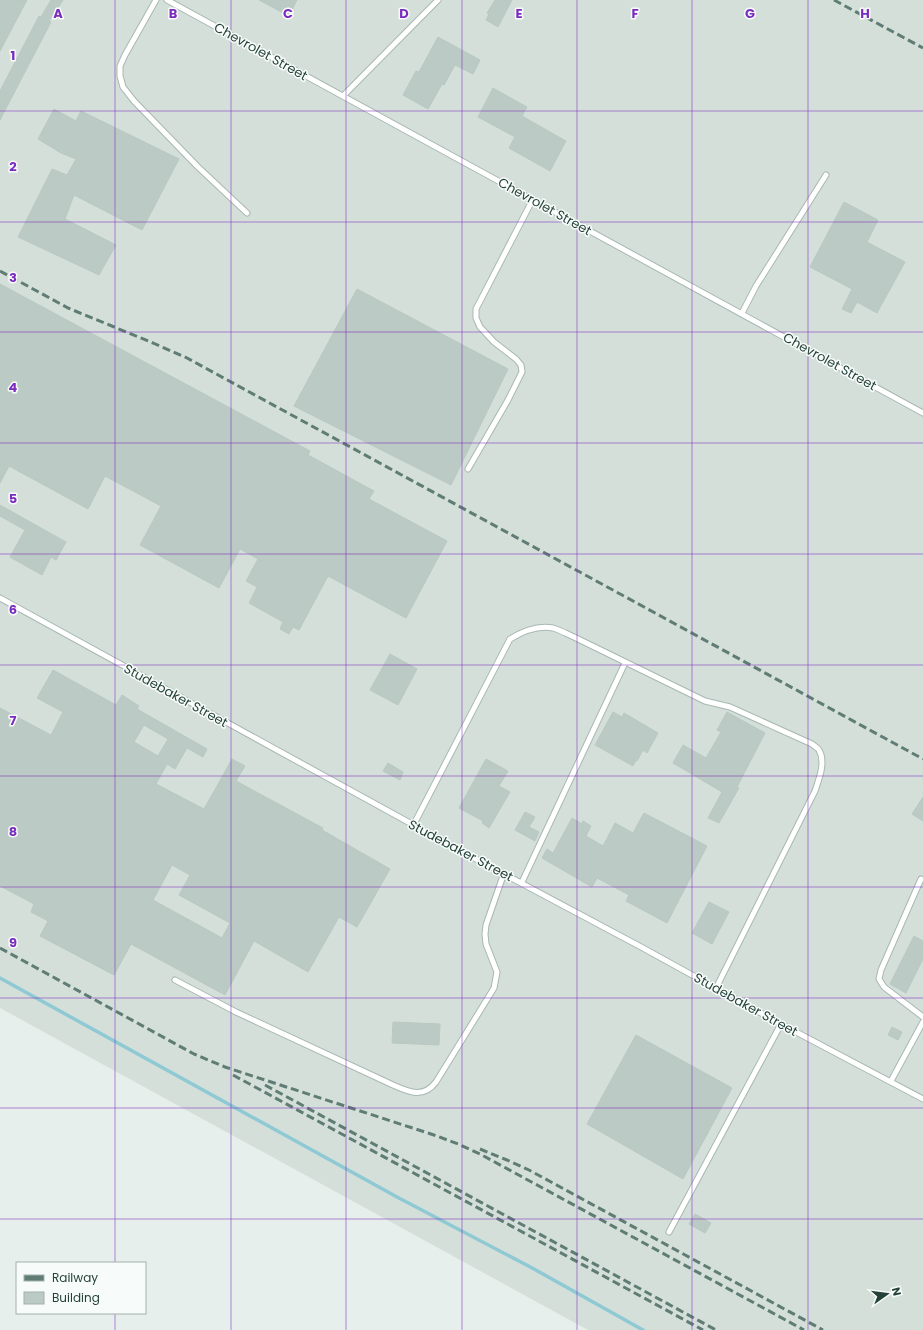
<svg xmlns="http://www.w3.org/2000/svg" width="923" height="1330" font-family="Poppins,sans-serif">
<rect width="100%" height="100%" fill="#e6efeb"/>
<!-- built -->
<path fill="#d4dfda" d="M 0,0 L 923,0 L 923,1330 L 588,1330 L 0,1008 Z"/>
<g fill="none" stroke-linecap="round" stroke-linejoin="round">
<!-- stream -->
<path stroke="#8ec9d4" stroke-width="3.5" d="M 0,978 L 397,1197 L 534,1269 L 643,1330"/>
</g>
<!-- building -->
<path fill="#bbcac4" stroke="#b8c9c2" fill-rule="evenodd" d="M 0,0 L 27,0 L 0,51 Z
M 51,0 L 63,0 L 49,21 L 51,22 L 0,120 L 0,91 L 39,16 L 41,17 Z
M 259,0 L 297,0 L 289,16 Z
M 495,0 L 512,0 L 498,27 L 486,20 L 489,14 L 487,13 Z
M 438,37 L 480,60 L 473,74 L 455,65 L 444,85 L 442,84 L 428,109 L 403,95 L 416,71 L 419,72 Z
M 493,88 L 527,107 L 522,116 L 566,141 L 550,171 L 509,148 L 515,137 L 478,117 Z
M 54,109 L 76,121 L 81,111 L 179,159 L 142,230 L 74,195 L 65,219 L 116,245 L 99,275 L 18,237 L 52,169 L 67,175 L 76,159 L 61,153 L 38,139 Z
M 844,202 L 878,220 L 867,242 L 905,262 L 877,313 L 857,302 L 851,313 L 842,309 L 852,289 L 810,267 Z
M 0,284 L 310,451 L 308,455 L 374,491 L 369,499 L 447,541 L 406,618 L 328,576 L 299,630 L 293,627 L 289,634 L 280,629 L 283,622 L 249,603 L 257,587 L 246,581 L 258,559 L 240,549 L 219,588 L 140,545 L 161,506 L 105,476 L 88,509 L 9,466 L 0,483 Z
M 357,289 L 508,369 L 451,485 L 294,406 Z
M 0,505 L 66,542 L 56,560 L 51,557 L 42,575 L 10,557 L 25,530 L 0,516 Z
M 390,654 L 417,669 L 398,705 L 370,690 Z
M 53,670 L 116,705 L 122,695 L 139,706 L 137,709 L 207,749 L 203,757 L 187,748 L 175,769 L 167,764 L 156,784 L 204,809 L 232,759 L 245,766 L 236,781 L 323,828 L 322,830 L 390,869 L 357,927 L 339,917 L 308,972 L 254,941 L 225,995 L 131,944 L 114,975 L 40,936 L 48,921 L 31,912 L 34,904 L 0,886 L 0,708 L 51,735 L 63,712 L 37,698 ZM 144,725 L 168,739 L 158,756 L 134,742 ZM 172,865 L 190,875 L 179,895 L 230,923 L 222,938 L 153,900 Z
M 613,712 L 622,717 L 624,713 L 658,733 L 647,753 L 643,750 L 637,761 L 636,760 L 633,766 L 595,745 Z
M 727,712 L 765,733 L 737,787 L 739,788 L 719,823 L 708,818 L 722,792 L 673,763 L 683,745 L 706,758 L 721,732 L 717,730 Z
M 486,759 L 508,771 L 499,786 L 510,792 L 489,828 L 482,823 L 483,821 L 459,808 Z
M 388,763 L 403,772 L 400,780 L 383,771 Z
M 923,797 L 923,821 L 912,814 Z
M 525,812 L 535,817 L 529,827 L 539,832 L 535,841 L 515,830 Z
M 644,813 L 707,846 L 667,923 L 626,901 L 629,895 L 597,878 L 592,887 L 542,858 L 547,849 L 553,853 L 572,818 L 582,824 L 583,821 L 591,826 L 586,836 L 603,846 L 615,823 L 633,833 Z
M 709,902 L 729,912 L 712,944 L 692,933 Z
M 914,936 L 923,941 L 923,959 L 906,993 L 890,984 Z
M 393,1022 L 440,1024 L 439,1045 L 392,1043 Z
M 892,1027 L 902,1032 L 898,1040 L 888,1035 Z
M 636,1035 L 732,1088 L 683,1179 L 587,1124 Z
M 695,1214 L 711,1223 L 705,1233 L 689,1224 Z"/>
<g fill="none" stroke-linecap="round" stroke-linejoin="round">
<defs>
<path id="service" d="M 156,0 L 125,55 L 120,66 L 120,76 L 123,87 L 134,101 L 198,167 L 247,213
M 167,0 L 923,413
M 343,96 L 438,0
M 742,313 L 756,286 L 826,175
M 468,469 L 508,400 L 522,372 L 521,365 L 516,359 L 494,342 L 480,327 L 476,318 L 476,309 L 533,199
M 0,598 L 461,851 L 643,948 L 781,1024 L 923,1099
M 414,824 L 510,639 C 523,631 538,625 553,628 C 560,630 567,634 574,637 L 705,701 L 730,707 L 812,744 C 814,746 818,748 819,750 C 826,762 819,779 815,791 L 716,988
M 921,879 L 881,970 L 879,979 L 884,987 L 923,1017
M 522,882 L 625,663
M 175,980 L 236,1012 L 393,1085 C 409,1092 423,1099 436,1082 L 494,988 L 497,972 L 486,944 L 485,934 L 486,925 L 504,873
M 891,1081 L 923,1022
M 669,1232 L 781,1024"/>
</defs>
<!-- service casing -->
<use href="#service" stroke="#a8b8b2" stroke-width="7"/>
<!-- service -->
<use href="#service" stroke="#fff" stroke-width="5"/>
<!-- rail -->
<path stroke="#5f7d75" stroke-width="3" stroke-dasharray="8 4" stroke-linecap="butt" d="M 834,0 L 923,48
M 0,271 L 68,308 L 153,343 L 187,358 L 923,759
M 0,948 L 194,1054 L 225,1067 L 434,1135 L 458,1144 L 480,1154 L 804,1330
M 233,1075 L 703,1330
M 265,1085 L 716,1330
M 480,1149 L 507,1160 L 529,1170 L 823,1330"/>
</g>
<!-- grid -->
<path fill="none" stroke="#7b2cbf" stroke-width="1" stroke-opacity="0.55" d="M 115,0 L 115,1263M 231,0 L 231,1330M 346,0 L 346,1330M 462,0 L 462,1330M 577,0 L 577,1330M 692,0 L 692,1330M 808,0 L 808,1330M 0,111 L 923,111M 0,222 L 923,222M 0,332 L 923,332M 0,443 L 923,443M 0,554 L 923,554M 0,665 L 923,665M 0,776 L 923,776M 0,887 L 923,887M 0,998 L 923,998M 0,1108 L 923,1108M 0,1219 L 923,1219M 115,1313 L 115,1330"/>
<g text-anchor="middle" stroke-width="3" stroke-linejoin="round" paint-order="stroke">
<!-- street labels -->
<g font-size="13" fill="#24423a" stroke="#f7fbf9">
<text transform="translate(261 51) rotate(29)" y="5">Chevrolet Street</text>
<text transform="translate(545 206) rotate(29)" y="5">Chevrolet Street</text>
<text transform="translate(830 361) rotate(29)" y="5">Chevrolet Street</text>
<text transform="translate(176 695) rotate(29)" y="5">Studebaker Street</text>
<text transform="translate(461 850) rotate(28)" y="5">Studebaker Street</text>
<text transform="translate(746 1004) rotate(29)" y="5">Studebaker Street</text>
</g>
</g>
<g font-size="13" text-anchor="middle" font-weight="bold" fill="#7b2cbf" stroke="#f7fbf9" stroke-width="3" stroke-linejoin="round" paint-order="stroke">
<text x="58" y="18">A</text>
<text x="173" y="18">B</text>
<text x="288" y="18">C</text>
<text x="404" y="18">D</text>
<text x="519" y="18">E</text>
<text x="635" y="18">F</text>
<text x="750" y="18">G</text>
<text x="865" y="18">H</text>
<text x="13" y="60">1</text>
<text x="13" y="171">2</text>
<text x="13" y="282">3</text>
<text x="13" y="392">4</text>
<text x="13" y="503">5</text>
<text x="13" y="614">6</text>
<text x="13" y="725">7</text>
<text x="13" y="836">8</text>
<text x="13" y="947">9</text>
</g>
<!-- legend -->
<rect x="16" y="1262" width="130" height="52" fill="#f7fbf9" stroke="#a3b1ad"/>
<rect x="24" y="1275" width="20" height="6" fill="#5f7d75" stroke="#a3b1ad"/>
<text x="52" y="1282" font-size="12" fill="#24423a">Railway</text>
<rect x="24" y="1292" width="20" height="12" fill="#bbcac4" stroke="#a3b1ad"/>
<text x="52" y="1302" font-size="12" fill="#24423a">Building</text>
<!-- north arrow -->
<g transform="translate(887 1294) rotate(76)" stroke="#f7fbf9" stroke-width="3" paint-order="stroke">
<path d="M0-3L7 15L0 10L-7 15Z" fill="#24423a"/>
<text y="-6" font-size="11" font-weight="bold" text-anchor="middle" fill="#24423a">N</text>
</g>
</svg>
